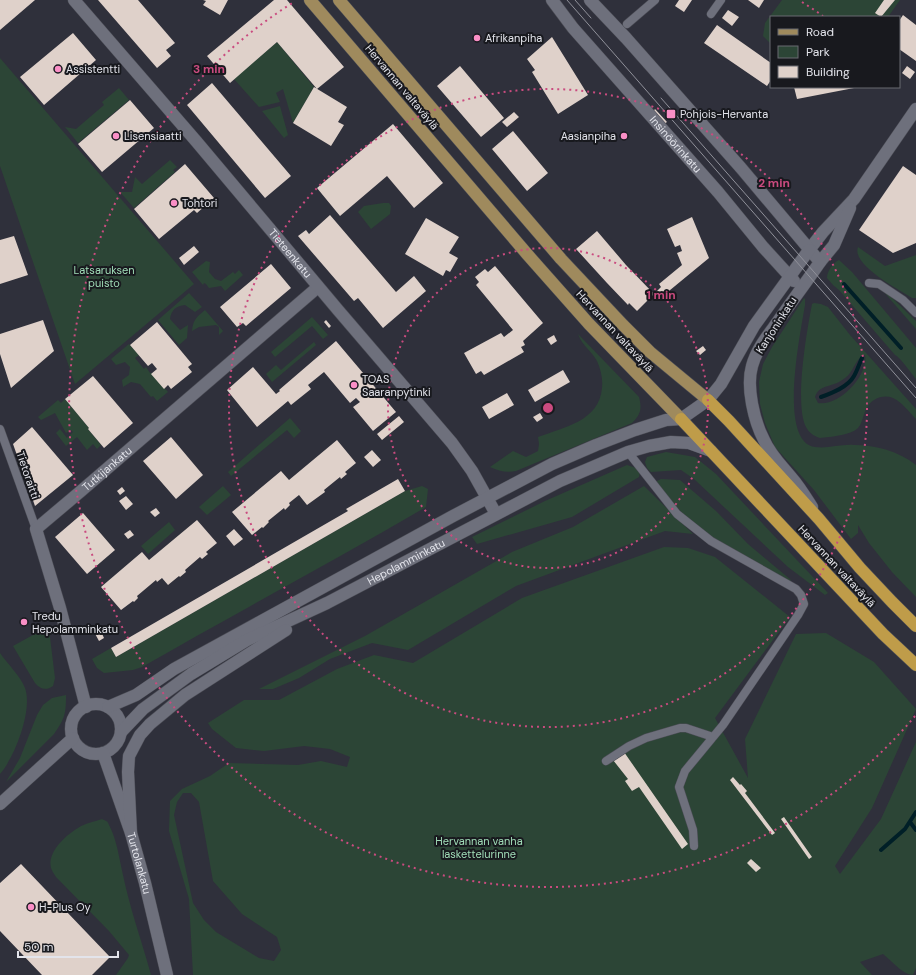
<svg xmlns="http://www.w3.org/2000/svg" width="916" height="975" font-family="'DM Sans',sans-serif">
<rect width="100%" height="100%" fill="#2f303b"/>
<!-- green -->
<path fill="#2c4536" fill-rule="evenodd" d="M 782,0 L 900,0 L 888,17 L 771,17 L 771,44 L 763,36 L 765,23 Z
M 277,42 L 314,87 L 293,123 L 283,89 L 276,93 L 280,102 L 259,107 L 234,79 Z
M 0,58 L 194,284 L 75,384 L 0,166 Z
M 119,88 L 129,100 L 78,143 L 65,127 L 76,129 L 104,105 L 102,102 Z
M 280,106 L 288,135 L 284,138 L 262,111 Z
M 170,160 L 177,167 L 173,170 L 175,172 L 134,208 L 120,192 L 132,192 L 135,177 L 142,184 Z
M 383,203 L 389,203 L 391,206 L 390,214 L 371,229 L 358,212 L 364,206 Z
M 858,247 L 885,266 L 916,255 L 916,298 L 912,298 C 900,290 851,265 858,247 Z
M 839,260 L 852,272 L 916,348 L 916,379 C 911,373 900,357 895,355 L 839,290 L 833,285 L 827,278 C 827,271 833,263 839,260 Z
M 206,261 L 210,262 L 209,272 L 215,279 L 221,281 L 233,272 L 235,274 L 239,270 L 243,275 L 225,291 L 221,286 L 209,288 L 206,284 L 204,283 L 203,285 L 192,272 Z
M 884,290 L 916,321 L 916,329 L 883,291 Z
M 189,293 L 202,307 L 195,312 L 185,305 C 176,306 171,310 170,319 L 180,330 L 188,325 L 187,338 L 179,345 L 158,320 Z
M 804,298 L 805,299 L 805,305 C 801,331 777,442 815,447 C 827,449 841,444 854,445 C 876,445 898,451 916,465 L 916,597 L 892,572 L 869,543 L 858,525 L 858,533 L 851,539 L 814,490 L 775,447 L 765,423 L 760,404 L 759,382 L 763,364 L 772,347 Z
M 814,303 L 821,304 L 828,307 L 850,335 L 916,409 L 916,419 C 909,412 902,402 893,398 C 883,394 871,399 867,408 C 863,414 863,422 858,428 C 851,435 830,437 820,438 C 814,436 809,433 806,427 C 794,404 807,330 812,304 ZM 865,355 C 869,375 839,407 818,403 L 815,397 C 818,387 826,387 834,384 C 838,383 842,380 845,378 C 854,372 855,358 865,355 Z
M 205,310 L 223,331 L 219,335 L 219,327 L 216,325 L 199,327 L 192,331 C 193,319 197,317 205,310 Z
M 312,317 L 328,335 L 323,339 L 312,326 L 275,357 L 271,352 Z
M 578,334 L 639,397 C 642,409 641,414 632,423 L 516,471 C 506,473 499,471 490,467 L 513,451 L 526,457 L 538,451 L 539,444 L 538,437 C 565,427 599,421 602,388 C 603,379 601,370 597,361 C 591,350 583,347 578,334 Z
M 314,342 L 316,345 L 272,382 L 266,374 L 276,365 L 281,370 Z
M 129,344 L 139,355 L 135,358 L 144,369 L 146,367 L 150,373 L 152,373 L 168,392 L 157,401 L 153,396 L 151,397 L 140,384 L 131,382 L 123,387 L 122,380 L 129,375 L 130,367 L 125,362 L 116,365 L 111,359 Z
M 65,399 L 89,428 L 88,429 L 101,445 L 97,449 L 93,444 L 87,450 L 77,437 L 66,446 L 56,433 L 60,429 L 67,438 L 73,432 L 71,430 L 66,433 L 55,413 L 41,420 L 38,417 L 58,400 L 61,403 Z
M 290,418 L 301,431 L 294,438 L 287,430 L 231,476 L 228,472 Z
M 666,452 L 695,457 L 716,474 L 828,593 L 825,595 L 788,567 L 694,479 L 681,470 L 651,472 L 647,468 L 645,462 L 647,457 Z
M 627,465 L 636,468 L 640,472 L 639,477 L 572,517 L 477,544 L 472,537 L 545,501 Z
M 661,479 L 680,480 L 716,511 L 748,544 L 791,580 L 789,582 L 719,544 L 690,522 L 655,482 Z
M 223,486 L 231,495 L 207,515 L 199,507 Z
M 422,486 L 428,489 L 426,507 C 332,562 236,613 142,667 L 133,670 L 104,673 L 97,668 L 92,659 L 111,648 L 116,657 L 405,491 Z
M 644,486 L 693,534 L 665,531 L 516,586 L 408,650 L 372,643 L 330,659 L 299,678 L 273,689 L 259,689 L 365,636 L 512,552 L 573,527 Z
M 169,522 L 175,530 L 148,554 L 141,546 Z
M 664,547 L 688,548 L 715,557 L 790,617 L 715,718 L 748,778 L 745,739 L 796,634 L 826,633 L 874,662 L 916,709 L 872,808 L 835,866 L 840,874 L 881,819 L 916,742 L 916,968 L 913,975 C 903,975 891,960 883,954 L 860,962 L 872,975 L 193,975 L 189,899 L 169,831 L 170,801 L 182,789 L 210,776 L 229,763 L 298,765 L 321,761 L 347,767 L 350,757 L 330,749 L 304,746 L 264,751 L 236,748 L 212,729 L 208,723 L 244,700 L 279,700 L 337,669 L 374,655 L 413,663 L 522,598 ZM 183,793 L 191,793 L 199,802 L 213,881 L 242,914 L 277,937 L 281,950 L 274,961 L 259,958 L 216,932 L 204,920 L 193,903 L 174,815 L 177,802 Z
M 49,629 L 55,678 L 53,686 C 46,691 40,689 35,683 L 13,646 L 42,630 Z
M 0,653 C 7,663 21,677 25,688 C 33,710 15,757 0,774 Z
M 66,695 C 66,713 65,719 54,734 L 6,782 L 20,758 L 37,715 L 43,705 L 52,698 Z
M 102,819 C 106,821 108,821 109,825 C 117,840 119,858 123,875 C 130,909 142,942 151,975 L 116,975 L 128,958 L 129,955 L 109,931 L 56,877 C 54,874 52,871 51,868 C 47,852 66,835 78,828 C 85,823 94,822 102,819 Z"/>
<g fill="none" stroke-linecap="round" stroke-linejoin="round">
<!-- stream -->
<path stroke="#001f27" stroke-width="4" d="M 844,284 L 901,348
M 821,397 C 832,393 848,387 854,376 C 857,371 859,364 862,358
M 910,822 L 916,830
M 881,850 L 905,829 L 916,812"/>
</g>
<!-- building -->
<path fill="#dfd1ca" d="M 0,0 L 35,0 L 0,30 Z
M 98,0 L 138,0 L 175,43 L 166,50 L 171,56 L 157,68 Z
M 203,0 L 228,0 L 220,15 L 203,5 L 206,1 Z
M 274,0 L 287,0 L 344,67 L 317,89 L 277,42 L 230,83 L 207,56 Z
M 679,0 L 692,0 L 684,12 L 675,6 Z
M 748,0 L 764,0 L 759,8 Z
M 884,0 L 895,0 L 881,17 L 875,13 Z
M 728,10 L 739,17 L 732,26 L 722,18 Z
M 903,15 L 916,25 L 916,61 L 899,49 L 899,21 Z
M 717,25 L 771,63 L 771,80 L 767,86 L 704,43 Z
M 73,33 L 96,60 L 44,105 L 20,77 Z
M 552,37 L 588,95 L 558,114 L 532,72 L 535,70 L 527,59 Z
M 460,66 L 504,118 L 481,137 L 437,86 Z
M 907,66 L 915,72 L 910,79 L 902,73 Z
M 212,83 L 291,176 L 265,198 L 187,105 Z
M 314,87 L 347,107 L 338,122 L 344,125 L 331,146 L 293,123 Z
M 794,87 L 854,87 L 854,88 L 797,99 Z
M 130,100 L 154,128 L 102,172 L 78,144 Z
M 655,109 L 667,122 L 664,124 L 653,112 Z
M 514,112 L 519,117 L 507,127 L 502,122 Z
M 393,124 L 443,183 L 414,208 L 387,176 L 340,216 L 317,188 Z
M 513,131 L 548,173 L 527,191 L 492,149 Z
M 185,164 L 214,198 L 197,213 L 194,210 L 159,239 L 134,209 Z
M 903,166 L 916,175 L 916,243 L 893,253 L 859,230 Z
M 330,215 L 396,292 L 414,276 L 426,291 L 383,328 L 358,298 L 354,301 L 298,236 L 306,230 L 309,234 Z
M 692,217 L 709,258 L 658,300 L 653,295 L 637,311 L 629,303 L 628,305 L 607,283 L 576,249 L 597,231 L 626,265 L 654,294 L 661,287 L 659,284 L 682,265 L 677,253 L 682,251 L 680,245 L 675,247 L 667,229 Z
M 426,218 L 459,237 L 449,253 L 458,258 L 450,272 L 446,270 L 443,276 L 405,254 Z
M 14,236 L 28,275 L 0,284 L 0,240 Z
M 194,246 L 199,252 L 184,265 L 179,258 Z
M 271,264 L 291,288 L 246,326 L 243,323 L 237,327 L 220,307 Z
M 495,266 L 543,323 L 523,341 L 525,345 L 521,347 L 524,352 L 484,375 L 481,371 L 476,374 L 464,353 L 501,333 L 504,337 L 513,330 L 476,285 L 479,282 L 475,277 L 485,269 L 488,272 Z
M 43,320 L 54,351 L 11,388 L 0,354 L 0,334 Z
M 326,320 L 331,326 L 329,328 L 324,322 Z
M 157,322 L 192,364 L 188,367 L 192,372 L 171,389 L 168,385 L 164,389 L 151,374 L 157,369 L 152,363 L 148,366 L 130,345 Z
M 554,335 L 557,341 L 551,345 L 547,339 Z
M 336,341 L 396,412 L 373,431 L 353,407 L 360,402 L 356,398 L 350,403 L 324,372 L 308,385 L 311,389 L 291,405 L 288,401 L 257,427 L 227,390 L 253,367 L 276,394 L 280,391 L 279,390 Z
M 703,346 L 706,350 L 700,355 L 696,351 Z
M 563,370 L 570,382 L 535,402 L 528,390 Z
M 93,376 L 133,423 L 104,448 L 88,429 L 89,428 L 65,399 Z
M 507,393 L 514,405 L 489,419 L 482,407 Z
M 540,413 L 543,418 L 537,422 L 533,417 Z
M 399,416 L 404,422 L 382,440 L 377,434 Z
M 32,427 L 73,475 L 35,506 L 13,444 Z
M 171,437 L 203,475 L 176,499 L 143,461 Z
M 337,440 L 356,463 L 345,472 L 347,474 L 341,479 L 340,477 L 324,490 L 325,492 L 307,505 L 299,495 L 289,503 L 290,505 L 285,510 L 284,508 L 268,521 L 269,522 L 263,528 L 262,527 L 252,535 L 232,512 L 281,471 L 289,480 Z
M 372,450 L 381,460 L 373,467 L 364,457 Z
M 398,479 L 405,491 L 116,657 L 111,648 L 348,511 L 346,509 Z
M 122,487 L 125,491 L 120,495 L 117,491 Z
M 126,496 L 133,504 L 126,510 L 119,501 Z
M 156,508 L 160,513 L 155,517 L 150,512 Z
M 83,513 L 115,550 L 87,574 L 55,537 Z
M 197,520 L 217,543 L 206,552 L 208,554 L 202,559 L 200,557 L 185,570 L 186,572 L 180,577 L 179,576 L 168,585 L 162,578 L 157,582 L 156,580 L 137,596 L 138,598 L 134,602 L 133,601 L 121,610 L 101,587 L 142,552 L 149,560 Z
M 234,529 L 243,539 L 234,546 L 226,536 Z
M 130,530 L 134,535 L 128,539 L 124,534 Z
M 99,627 L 104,638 L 99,641 L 93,630 Z
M 624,752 L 688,844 L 682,849 L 639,787 L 632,791 L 625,781 L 628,779 L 613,760 Z
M 733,777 L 740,785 L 741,784 L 747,791 L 745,793 L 775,833 L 772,835 L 730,780 Z
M 784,817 L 812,857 L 809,859 L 781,819 Z
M 751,859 L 761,868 L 756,872 L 747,863 Z
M 21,864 L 110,957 L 92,975 L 42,975 L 0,931 L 0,883 Z"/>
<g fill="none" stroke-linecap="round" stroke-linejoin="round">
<defs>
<path id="lane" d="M 711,14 L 721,0
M 627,24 L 655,0
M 869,283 L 879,284 L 903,300 L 916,313
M 0,429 L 36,529
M 628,452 L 677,514 L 711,541 L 796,589 L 801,595 L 804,604 L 798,615 L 723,725 L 685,771 L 679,787 L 693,830 L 694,846
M 606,761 L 629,746 L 646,738 L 680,728 L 686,728 L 713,737"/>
<g id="street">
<path d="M 809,250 L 823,232 L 854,199 L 916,109"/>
<path d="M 820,262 L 834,245 L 850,208"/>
<path id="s1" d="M 86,707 L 60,608 L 36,529 L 81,491 L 318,287"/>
</g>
<g id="secondary">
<path id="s2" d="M 74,0 L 196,141 L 338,310 L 452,443 L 472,471 L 496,514"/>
<path id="s3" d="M 552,0 L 573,28 L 718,192 L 763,247 L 794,281"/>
<path d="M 590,0 L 626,38 L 741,168 L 820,262 C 805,284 789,305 774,327 C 765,339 756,351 752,366 C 746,387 754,421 764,440 C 770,454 781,465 791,477 C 799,486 805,496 812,507"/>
<circle cx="96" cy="729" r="25"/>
<path d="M 108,707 L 136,695 L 174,669 L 453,516 L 552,464 L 596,445 L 635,430 L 666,420 L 681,419 L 708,400 L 721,384 L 754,326 L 809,250"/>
<path id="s4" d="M 121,732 L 143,709 L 191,674 L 247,640 L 327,603 L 560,481 L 628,452 L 649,446 L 671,442 L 689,443 L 711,451"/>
<path id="s5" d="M 103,753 L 131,833 L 145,883 L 167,975"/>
<path d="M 0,804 L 73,738"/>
<path d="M 131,833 L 128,772 L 129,756 L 140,735 L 150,724 L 185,695 L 286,630"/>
</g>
<path id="primary" d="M 310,0 L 527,254 L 589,324 L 681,419
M 339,0 L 561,259 L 623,325 L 650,352 L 708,400"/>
<path id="highway" d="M 708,400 L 729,421 L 819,519 L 860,568 L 892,602 L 916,626
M 681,419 L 883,634 L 916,665"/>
</defs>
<!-- lane casing -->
<use href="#lane" stroke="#4c4d56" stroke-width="9"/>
<!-- street casing -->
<use href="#street" stroke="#4c4d56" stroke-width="13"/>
<!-- secondary casing -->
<use href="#secondary" stroke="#4c4d56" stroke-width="13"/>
<!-- primary casing -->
<use href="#primary" stroke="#4c4d56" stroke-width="13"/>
<!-- highway casing -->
<use href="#highway" stroke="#4c4d56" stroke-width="13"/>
<!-- lane -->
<use href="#lane" stroke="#6e707c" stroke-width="8"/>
<!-- street -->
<use href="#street" stroke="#6e707c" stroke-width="12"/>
<!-- secondary -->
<use href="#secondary" stroke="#6e707c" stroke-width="12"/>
<!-- primary -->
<use href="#primary" stroke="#9f8a5d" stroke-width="12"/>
<!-- highway -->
<use href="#highway" stroke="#bf9c49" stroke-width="12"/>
<!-- tram -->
<path stroke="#90919a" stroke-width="1" d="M 567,0 L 916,398
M 575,0 L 591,18
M 661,98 L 916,388"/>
</g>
<!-- distance rings -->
<g fill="none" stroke="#ca4b7f" stroke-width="2" stroke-dasharray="2 4">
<circle cx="548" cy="408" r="160"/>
<circle cx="548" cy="408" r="319"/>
<path d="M915 716A479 479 0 1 1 294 2M802 2A479 479 0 0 1 823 16"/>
</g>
<!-- markers -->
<g fill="#fa8fc6" stroke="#18191e" stroke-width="1.5">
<circle cx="477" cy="38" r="4"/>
<circle cx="58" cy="69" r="4"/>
<rect x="666" y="109" width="10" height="10" rx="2"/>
<circle cx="116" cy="136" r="4"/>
<circle cx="624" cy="136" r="4"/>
<circle cx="174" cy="203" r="4"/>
<circle cx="354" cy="385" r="4"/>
<circle cx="24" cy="622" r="4"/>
<circle cx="31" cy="907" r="4"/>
</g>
<g text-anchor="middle" stroke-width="4" stroke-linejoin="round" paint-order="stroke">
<!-- poi labels -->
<g font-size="11" fill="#e3e4eb" stroke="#18191e" text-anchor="start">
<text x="485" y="42">Afrikanpiha</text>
<text x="66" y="73">Assistentti</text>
<text x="680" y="118">Pohjois-Hervanta</text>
<text x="124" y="140">Lisensiaatti</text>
<text x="616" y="140" text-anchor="end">Aasianpiha</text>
<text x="182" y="207">Tohtori</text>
<text x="362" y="383">TOAS<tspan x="362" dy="13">Saaranpytinki</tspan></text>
<text x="32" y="620">Tredu<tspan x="32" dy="13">Hepolamminkatu</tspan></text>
<text x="39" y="911">H-Plus Oy</text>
</g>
<!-- street labels -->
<g font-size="11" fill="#e3e4eb" stroke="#18191e">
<text transform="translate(402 87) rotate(50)" y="4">Hervannan valtaväylä</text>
<text dy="4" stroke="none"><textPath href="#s3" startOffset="190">Insinöörinkatu</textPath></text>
<text dy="4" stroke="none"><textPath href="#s2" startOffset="333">Tieteenkatu</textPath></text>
<text transform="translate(776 325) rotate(-57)" y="4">Kanjoninkatu</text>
<text transform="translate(615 331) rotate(47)" y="4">Hervannan valtaväylä</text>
<text dy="4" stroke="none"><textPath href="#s1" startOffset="278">Tutkijankatu</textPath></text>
<text transform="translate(28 475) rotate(71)" y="4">Tietoraitti</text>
<text dy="4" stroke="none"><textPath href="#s4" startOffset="334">Hepolamminkatu</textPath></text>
<text transform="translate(837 566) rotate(47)" y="4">Hervannan valtaväylä</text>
<text dy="4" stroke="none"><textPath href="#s5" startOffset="116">Turtolankatu</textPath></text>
</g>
<!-- park labels -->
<g font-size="11" fill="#a1ddb8" stroke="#18191e">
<text x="104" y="274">Latsaruksen<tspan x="104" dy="13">puisto</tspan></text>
<text x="479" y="845">Hervannan vanha<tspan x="479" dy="13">laskettelurinne</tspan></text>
</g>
</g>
<circle cx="548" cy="408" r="6" fill="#ca4b7f" stroke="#18191e" stroke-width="2"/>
<g font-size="12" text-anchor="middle" font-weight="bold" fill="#ca4b7f" stroke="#18191e" stroke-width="4" stroke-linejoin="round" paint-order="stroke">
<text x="209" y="73">3 min</text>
<text x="774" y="187">2 min</text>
<text x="661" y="299">1 min</text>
</g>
<!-- legend -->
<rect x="770" y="16" width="130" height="72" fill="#18191e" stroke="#696a70"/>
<rect x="778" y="29" width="20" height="6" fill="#9f8a5d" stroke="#696a70"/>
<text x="806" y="36" font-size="12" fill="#e3e4eb">Road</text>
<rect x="778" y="46" width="20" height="12" fill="#2c4536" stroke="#696a70"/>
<text x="806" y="56" font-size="12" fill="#e3e4eb">Park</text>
<rect x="778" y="66" width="20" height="12" fill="#dfd1ca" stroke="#696a70"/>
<text x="806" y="76" font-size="12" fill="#e3e4eb">Building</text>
<!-- scale -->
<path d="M18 951v6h100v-6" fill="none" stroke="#e3e4eb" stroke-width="2"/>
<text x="24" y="951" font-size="12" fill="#e3e4eb" stroke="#18191e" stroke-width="3" paint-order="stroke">50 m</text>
</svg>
